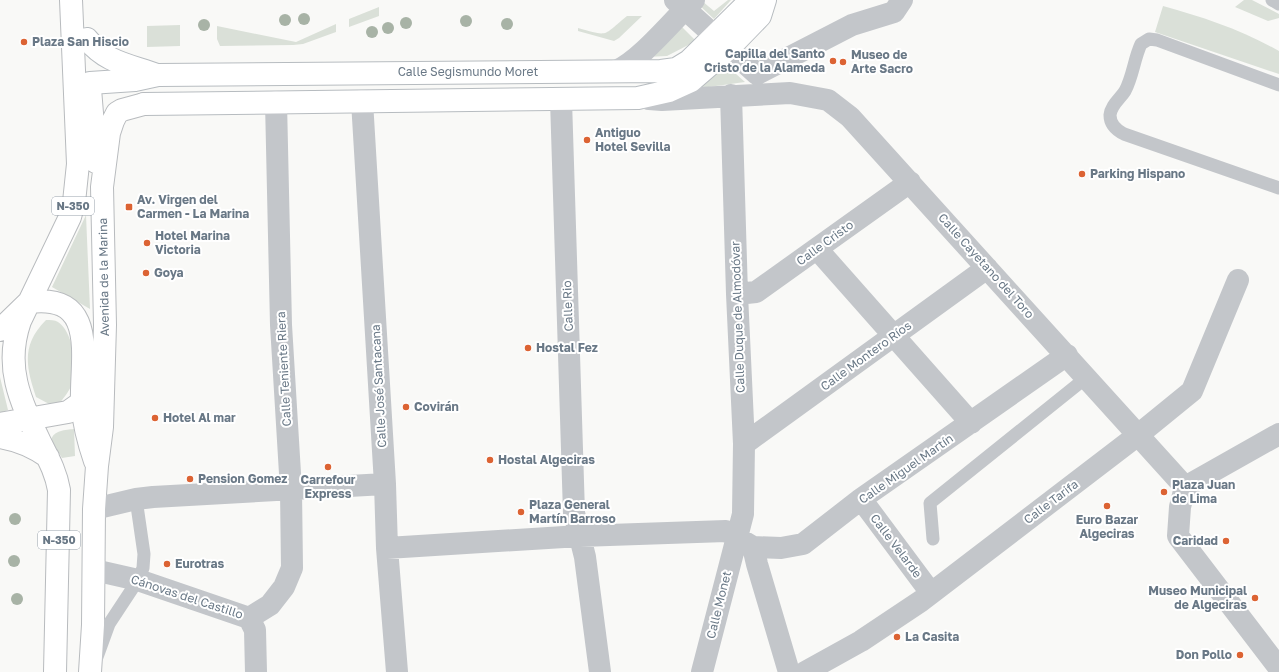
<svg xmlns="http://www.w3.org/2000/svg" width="1279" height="672" font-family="'Golos Text',sans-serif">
<rect width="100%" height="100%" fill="#f9f9f7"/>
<!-- green -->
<path fill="#dae0d8" d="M 728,0 L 731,0 L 714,19 L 698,4 L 702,1 L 714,11 Z
M 1244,0 L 1252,0 L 1279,14 L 1279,18 L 1268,21 L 1235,7 Z
M 1163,6 C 1203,17 1242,30 1279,51 L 1279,74 L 1155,32 Z
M 379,7 L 379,16 L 349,27 L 349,19 Z
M 627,16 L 642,16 L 619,38 L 614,41 L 578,31 L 578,28 C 610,37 602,36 627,16 Z
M 336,24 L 336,32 L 303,44 L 293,45 L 220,46 L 217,39 L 217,26 L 296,42 Z
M 679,24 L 696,41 L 667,56 L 646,57 Z
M 180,25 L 180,46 L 147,47 L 147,26 Z
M 726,65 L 745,82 L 694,89 L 712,78 Z
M 86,215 L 90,309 L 52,287 Z
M 46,320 C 50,320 55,320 58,322 C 73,332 78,367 72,383 C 70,391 64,397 59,404 L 51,405 L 36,397 C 26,367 21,345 46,320 Z
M 0,377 L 8,410 L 0,413 Z
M 74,429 L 75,456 L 62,458 L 51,440 C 54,430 65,430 74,429 Z"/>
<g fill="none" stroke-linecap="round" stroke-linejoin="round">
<defs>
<path id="secondary" d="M 87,39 C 106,63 130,65 157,75
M 77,97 L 81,89 L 90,83 L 135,80 L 158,75 L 661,71 L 676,69 L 689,61 L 751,0
M 144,104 L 638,98 L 669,91 L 691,81 L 728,49 L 760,16 L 765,0"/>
<path id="highway" d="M 90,89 L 96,162
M 0,330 L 29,302 C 100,293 80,361 82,404 C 84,426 88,441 95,461
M 0,424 L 68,412 L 82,402 L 90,393
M 0,437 C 18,440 33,446 48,457
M 55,672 L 59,490 C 56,472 48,458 40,442 C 20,400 4,367 20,321 L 70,217 L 74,202 L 78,164 L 71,0
M 90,672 L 93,625 L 94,509 L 97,466 L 102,427 L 105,325 L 102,187 L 109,133 L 113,121 L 117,113 L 122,110 L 144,104"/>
</defs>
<!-- secondary casing -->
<use href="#secondary" stroke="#b7bcc0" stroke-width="24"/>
<!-- highway casing -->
<use href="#highway" stroke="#b8bbbe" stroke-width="24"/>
<!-- lane -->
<path stroke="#c3c6ca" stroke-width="13" d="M 1272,0 L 1279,4
M 1279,85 L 1157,40 L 1149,39 L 1141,44 C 1134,59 1133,76 1125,91 C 1120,99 1111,105 1110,115 C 1110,124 1116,130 1124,134 L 1279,188
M 933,539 L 930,503 L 1087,377
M 97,657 L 109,624 L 138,580 L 143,568 L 144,554 L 136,499"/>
<!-- street -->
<path stroke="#c3c6ca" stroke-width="22" d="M 675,0 L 757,74 L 852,25 L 894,12 L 902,0
M 616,71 C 641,60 673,20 694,0
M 649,99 L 662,100 L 790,93 L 828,100 L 850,117 L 1185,487
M 561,100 L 574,513 L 585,557 L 600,672
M 362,101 L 385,484 L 387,548 L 397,672
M 817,249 L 971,423
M 737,294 L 756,292 L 910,182
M 1279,434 L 1185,487 L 1180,507 L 1178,536 L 1279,668
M 744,444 L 987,268
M 861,499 L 931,593
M 94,509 L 136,499 L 153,497 L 385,484
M 753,547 L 757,564 L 789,672
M 387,548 L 580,536 L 726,531 L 753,547 L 781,548 L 803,544 L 861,499 L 1067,355
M 94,570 L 138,580 L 249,618 L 255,630 L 256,672
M 249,618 L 270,605 L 284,587 L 292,568 L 291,490 L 281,325 L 276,102
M 702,672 L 743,514 L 744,444 L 737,294 L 731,95
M 805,672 L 861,641 L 921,601 L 1138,435 L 1192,391 L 1238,280"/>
<!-- secondary -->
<use href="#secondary" stroke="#fff" stroke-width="22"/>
<!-- highway -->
<use href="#highway" stroke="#fff" stroke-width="22"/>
</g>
<!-- trees -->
<g fill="#a8b3a6">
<circle cx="304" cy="19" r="6"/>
<circle cx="285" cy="20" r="6"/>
<circle cx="466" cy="21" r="6"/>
<circle cx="406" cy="23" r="6"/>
<circle cx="507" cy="24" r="6"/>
<circle cx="204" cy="25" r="6"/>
<circle cx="388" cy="28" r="6"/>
<circle cx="372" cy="32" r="6"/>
<circle cx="15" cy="519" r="6"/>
<circle cx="14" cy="561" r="6"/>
<circle cx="17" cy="599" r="6"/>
</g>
<!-- markers -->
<g fill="#dc6333" stroke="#fff" stroke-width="1.5">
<circle cx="24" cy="42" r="4"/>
<circle cx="833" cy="61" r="4"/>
<circle cx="843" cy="62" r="4"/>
<circle cx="587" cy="140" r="4"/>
<circle cx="1082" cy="174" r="4"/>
<rect x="125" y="203" width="8" height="8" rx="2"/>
<circle cx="147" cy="243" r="4"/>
<circle cx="146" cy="273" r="4"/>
<circle cx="528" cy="348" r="4"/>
<circle cx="406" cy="407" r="4"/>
<circle cx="155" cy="418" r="4"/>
<circle cx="490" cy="460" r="4"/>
<circle cx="328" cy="467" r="4"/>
<circle cx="190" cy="479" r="4"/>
<circle cx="1164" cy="492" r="4"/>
<circle cx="1107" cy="506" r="4"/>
<circle cx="521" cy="512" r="4"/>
<circle cx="1226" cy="541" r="4"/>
<circle cx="167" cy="564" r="4"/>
<circle cx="1255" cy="598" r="4"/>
<circle cx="897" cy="637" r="4"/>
<circle cx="1240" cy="655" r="4"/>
</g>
<g text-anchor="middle" stroke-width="4" stroke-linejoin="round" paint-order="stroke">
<!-- shield labels -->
<g fill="#fff" stroke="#96a0aa" stroke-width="1">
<rect x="52" y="197" width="42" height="18" rx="3"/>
<rect x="38" y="531" width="42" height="18" rx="3"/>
</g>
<g font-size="11" font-weight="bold" fill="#697886">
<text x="73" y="210">N-350</text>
<text x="59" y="544">N-350</text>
</g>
<!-- poi labels -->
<g font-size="12" font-weight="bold" fill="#697886" stroke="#fff" text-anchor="start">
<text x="32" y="46">Plaza San Hiscio</text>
<text x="825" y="58" text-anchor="end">Capilla del Santo<tspan x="825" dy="14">Cristo de la Alameda</tspan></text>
<text x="851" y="59">Museo de<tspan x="851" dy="14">Arte Sacro</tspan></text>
<text x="595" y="137">Antiguo<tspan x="595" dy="14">Hotel Sevilla</tspan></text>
<text x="1090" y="178">Parking Hispano</text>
<text x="137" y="204">Av. Virgen del<tspan x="137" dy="14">Carmen - La Marina</tspan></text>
<text x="155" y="240">Hotel Marina<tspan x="155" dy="14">Victoria</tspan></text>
<text x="154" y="277">Goya</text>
<text x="536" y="352">Hostal Fez</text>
<text x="414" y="411">Covirán</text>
<text x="163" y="422">Hotel Al mar</text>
<text x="498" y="464">Hostal Algeciras</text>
<text x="198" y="483">Pension Gomez</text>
<text x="328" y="484" text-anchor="middle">Carrefour<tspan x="328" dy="14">Express</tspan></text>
<text x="1172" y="489">Plaza Juan<tspan x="1172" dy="14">de Lima</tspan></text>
<text x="529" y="509">Plaza General<tspan x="529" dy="14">Martín Barroso</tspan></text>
<text x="1107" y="524" text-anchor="middle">Euro Bazar<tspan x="1107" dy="14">Algeciras</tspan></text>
<text x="1218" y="545" text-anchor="end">Caridad</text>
<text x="175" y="568">Eurotras</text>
<text x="1247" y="595" text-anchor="end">Museo Municipal<tspan x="1247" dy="14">de Algeciras</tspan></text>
<text x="905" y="641">La Casita</text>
<text x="1232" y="659" text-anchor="end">Don Pollo</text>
</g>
<!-- street labels -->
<g font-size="12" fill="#697886" stroke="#fff">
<text x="468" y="76">Calle Segismundo Moret</text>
<text transform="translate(825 243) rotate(-36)" y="4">Calle Cristo</text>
<text transform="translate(986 266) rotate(48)" y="4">Calle Cayetano del Toro</text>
<text transform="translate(104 277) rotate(-91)" y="4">Avenida de la Marina</text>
<text transform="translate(568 306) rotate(-92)" y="4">Calle Rio</text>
<text transform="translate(738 317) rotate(-92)" y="4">Calle Duque de Almodóvar</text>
<text transform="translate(866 356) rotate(-36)" y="4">Calle Montero Ríos</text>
<text transform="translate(284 369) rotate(-93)" y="4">Calle Teniente Riera</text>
<text transform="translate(379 386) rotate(-93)" y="4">Calle José Santacana</text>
<text transform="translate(906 469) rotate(-35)" y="4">Calle Miguel Martín</text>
<text transform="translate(1051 502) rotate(-37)" y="4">Calle Tarifa</text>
<text transform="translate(896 546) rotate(53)" y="4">Calle Velarde</text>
<text transform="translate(187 597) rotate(18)" y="4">Cánovas del Castillo</text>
<text transform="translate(719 605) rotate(-76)" y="4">Calle Monet</text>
</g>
</g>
</svg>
